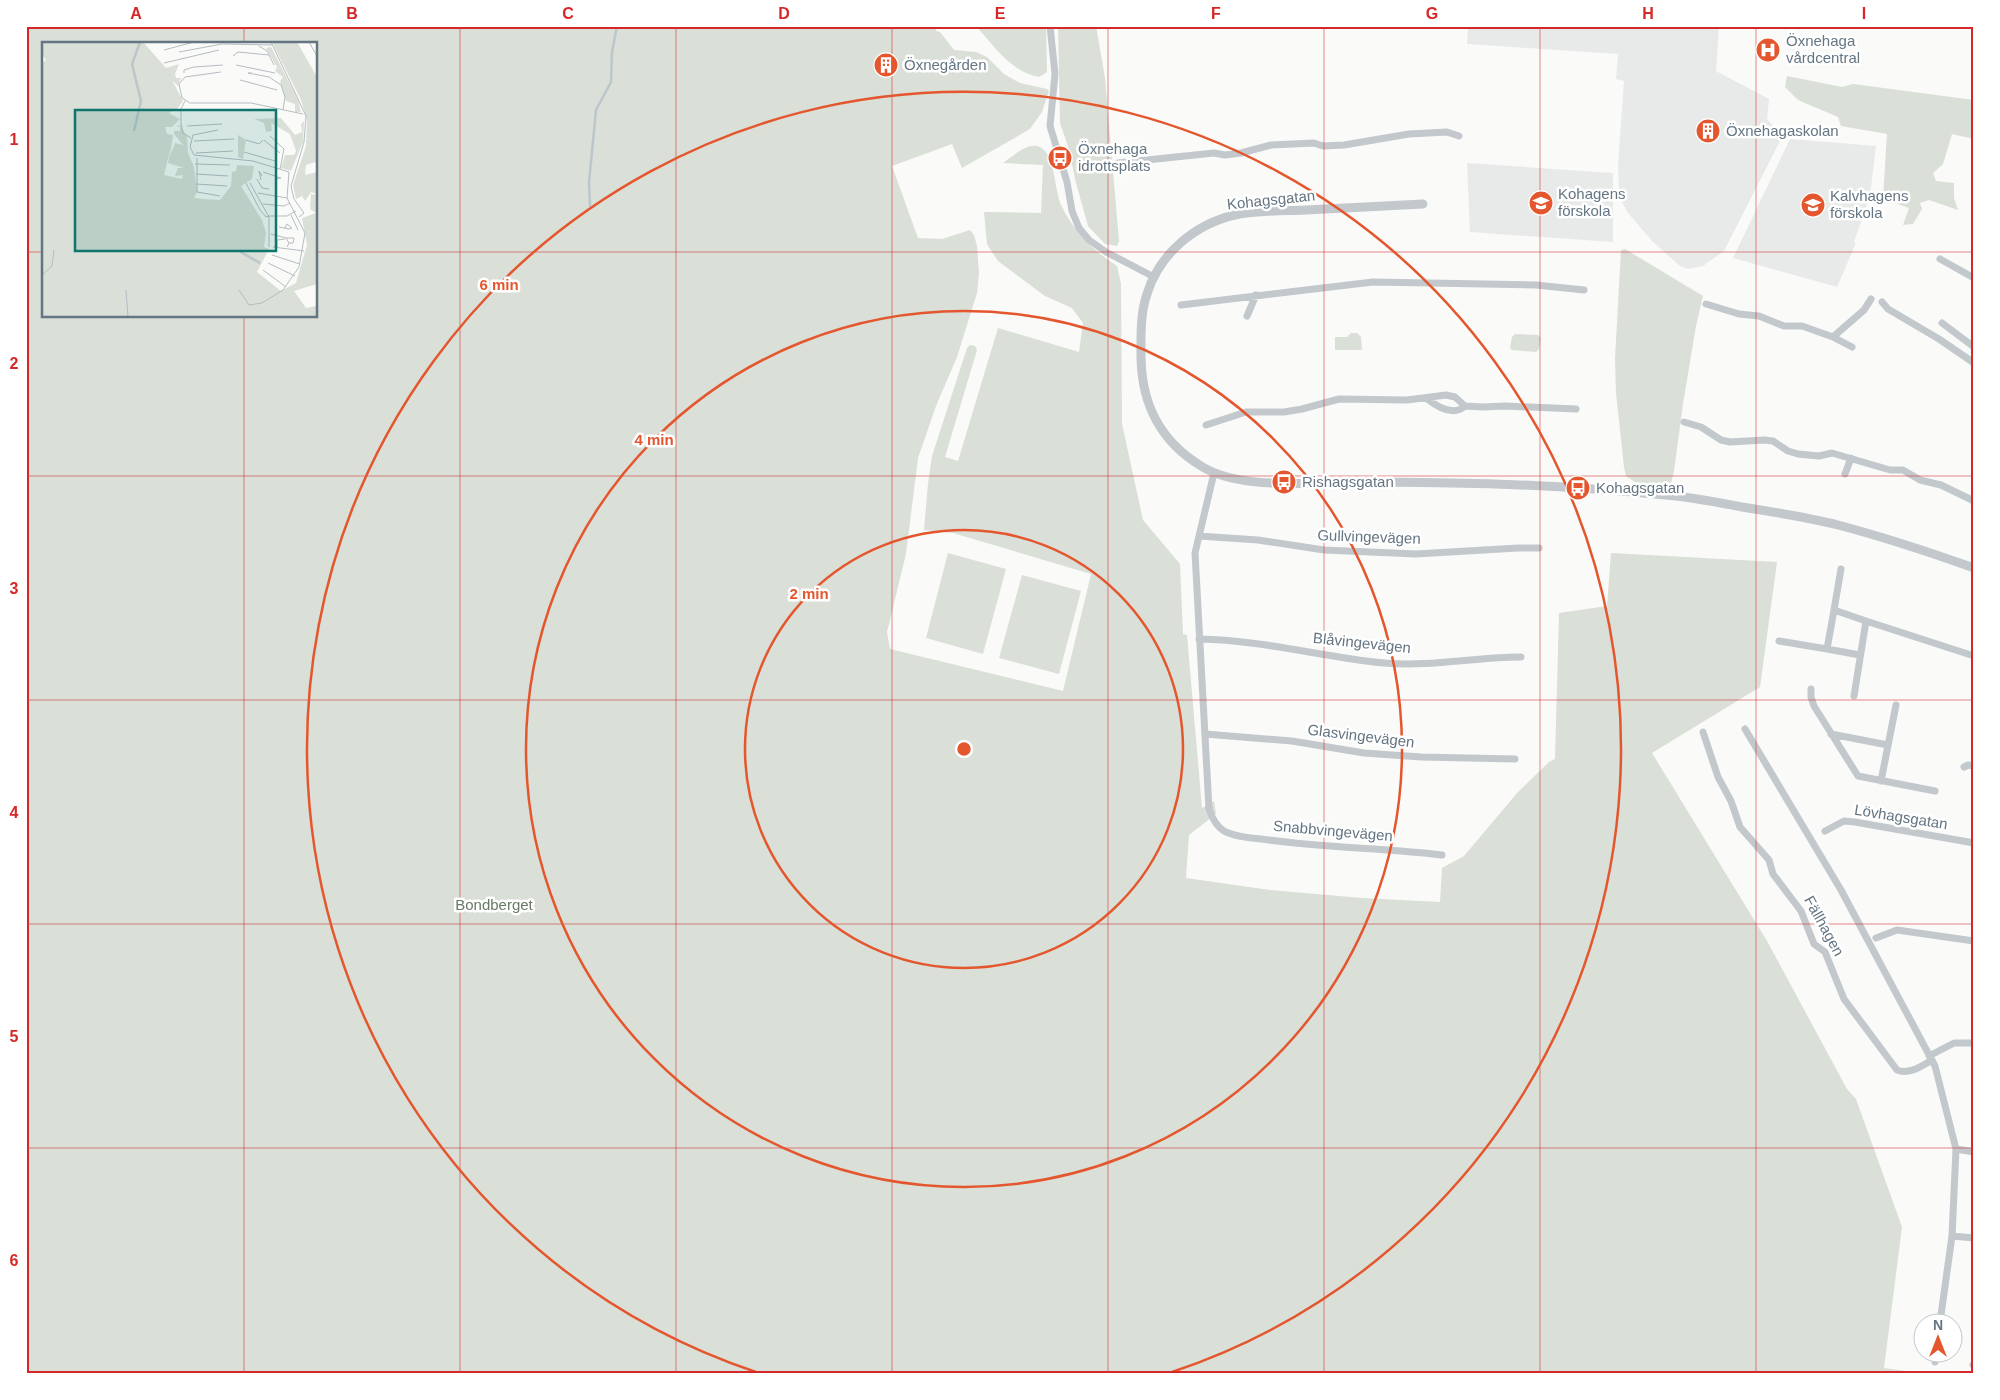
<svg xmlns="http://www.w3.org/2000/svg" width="2000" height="1400" font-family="Helvetica,sans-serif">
<rect width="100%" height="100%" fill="#fafaf8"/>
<!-- built -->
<path fill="#e8e9e9" d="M 1468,26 L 1719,26 L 1716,71 L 1769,99 L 1767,119 L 1773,126 L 1782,130 L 1783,135 L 1724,251 L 1703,266 L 1688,269 L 1680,266 L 1652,241 L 1628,213 L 1622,202 L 1619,193 L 1618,165 L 1624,81 L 1616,79 L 1618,54 L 1467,44 Z
M 1790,139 L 1876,146 L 1870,196 L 1854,242 L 1856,243 L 1837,287 L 1733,258 Z
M 1467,163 L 1613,173 L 1613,242 L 1470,232 Z"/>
<!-- green -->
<path fill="#dadfd7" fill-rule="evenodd" d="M 26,26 L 936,26 L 936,31 L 940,32 L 954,50 L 976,52 L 987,57 L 1004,74 L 1020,83 L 1047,89 L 1049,91 L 1042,112 L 1030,129 L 962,168 L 952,144 L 892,166 L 918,238 L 942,239 L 970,230 L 974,235 L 977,246 L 979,274 L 977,293 L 957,357 L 936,406 L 918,458 L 906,554 L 887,632 L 890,649 L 1063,691 L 1091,574 L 953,533 L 924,530 L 928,484 L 932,456 L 967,348 L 970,345 L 975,346 L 977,350 L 945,457 L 958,461 L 998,328 L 1079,352 L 1083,323 L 1072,308 L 1045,296 L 998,261 L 987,244 L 984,212 L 1041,213 L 1043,165 L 1003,163 C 1012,157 1028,141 1040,147 C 1056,155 1054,192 1062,207 C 1075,233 1094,251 1117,266 L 1121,284 L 1122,424 L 1143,520 L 1180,564 L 1183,634 L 1187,635 L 1202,808 L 1214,801 L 1216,814 L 1189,835 L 1186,878 L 1270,890 L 1362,898 L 1440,902 L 1442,868 L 1464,856 L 1518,792 L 1549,762 L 1555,759 L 1559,613 L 1607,606 L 1611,553 L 1777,562 L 1760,687 L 1652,753 L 1767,941 L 1847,1089 L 1856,1099 L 1902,1227 L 1884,1368 L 1928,1374 L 26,1374 ZM 44,44 L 316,44 L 316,316 L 44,316 Z
M 976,26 L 1046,26 L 1047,72 L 1039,77 C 1011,72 994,46 976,26 Z
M 1058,26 L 1096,26 L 1105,78 L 1119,241 L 1117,246 L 1105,244 L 1088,226 L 1076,183 L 1068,146 L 1060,123 Z
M 1787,76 L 1842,87 L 1853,84 L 1974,100 L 1974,139 L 1952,134 L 1943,164 L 1933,173 L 1936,181 L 1954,183 L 1954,198 L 1958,210 L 1929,200 L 1920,203 L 1922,209 L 1913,224 L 1903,225 L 1909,208 L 1883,199 L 1887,134 L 1841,126 L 1838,117 L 1798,100 L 1785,87 Z
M 1625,249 L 1703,296 L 1696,326 L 1683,404 L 1674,471 L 1670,487 L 1635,482 L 1626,476 L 1624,467 L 1616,393 L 1615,359 L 1621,250 Z
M 1351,333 L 1357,333 L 1361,337 L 1362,350 L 1335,350 L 1335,337 L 1347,337 Z
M 1515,334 L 1538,335 L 1541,338 L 1539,349 L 1536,352 L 1512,350 L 1510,348 L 1512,337 Z
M 948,553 L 1006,569 L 983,654 L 926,638 Z
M 1022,575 L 1081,591 L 1059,674 L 999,658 Z"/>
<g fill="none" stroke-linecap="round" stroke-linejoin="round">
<!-- stream -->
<path stroke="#bbc7cb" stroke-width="2.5" d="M 590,206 L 589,182 L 596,110 L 611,82 L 612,52 L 617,26"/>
<!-- minor -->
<path stroke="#c3c8cc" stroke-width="7" d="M 1050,26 L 1055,74 L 1050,126 L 1067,182 L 1072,211 L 1079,228 L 1089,240 L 1106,252 L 1154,277
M 1118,163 L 1214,153 L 1225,155 L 1241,153 L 1271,145 L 1314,143 L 1323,146 L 1344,145 L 1409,134 L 1447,132 L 1459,136
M 1940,259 L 1974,278
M 1882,302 L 1888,309 L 1939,339 L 1974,363
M 1706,304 L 1739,314 L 1759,316 L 1784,326 L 1802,326 L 1833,337 L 1864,310 L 1871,299
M 1181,305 L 1373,282 L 1536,285 L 1584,290
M 1247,316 L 1256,295
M 1942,323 L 1974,347
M 1833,337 L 1852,347
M 1426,398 C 1436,406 1453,417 1465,406
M 1684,422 L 1701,427 L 1721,440 L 1730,442 L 1764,440 L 1773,441 L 1788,451 L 1798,454 L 1819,456 L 1832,453 L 1890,470 L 1903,470 L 1920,480 L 1941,485 L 1974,501
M 1206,425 L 1246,412 L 1284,412 L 1302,409 L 1339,399 L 1407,400 L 1446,395 L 1455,397 L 1465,406 L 1483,407 L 1505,406 L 1576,409
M 1214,473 L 1195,553 L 1209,809 C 1212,818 1216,826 1224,831 C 1237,838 1255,838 1269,840 C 1326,848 1384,848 1442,855
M 1845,474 L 1851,458
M 1199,536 L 1258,540 L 1324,550 L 1416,554 L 1518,548 L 1539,548
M 1834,610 L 1841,569
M 1866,621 L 1974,656
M 1199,639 C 1262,640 1323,657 1384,663 C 1430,667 1476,657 1521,657
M 1779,641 L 1827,649
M 1811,689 L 1811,697 L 1814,706 L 1858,776 L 1935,791
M 1854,696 L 1866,621 L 1834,610 L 1827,649 L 1860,655
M 1745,729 L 1841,890 L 1935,1066 L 1956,1149 L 1952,1236 L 1940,1322
M 1703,732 L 1718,777 L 1731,801 L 1740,827 L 1769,860 L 1773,874 L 1801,911 L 1814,944 L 1825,952 L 1844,999 L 1897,1070 C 1910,1075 1921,1066 1932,1060
M 1205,734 L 1292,741 L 1364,753 L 1421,757 L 1515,759
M 1831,734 L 1888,745
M 1964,767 L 1968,765 L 1974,766
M 1881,781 L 1896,705
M 1825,831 L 1844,821 L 1855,822 L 1974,843
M 1876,938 L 1897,930 L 1974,941
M 1929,1056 L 1954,1043 L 1974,1043
M 1956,1149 L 1974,1152
M 1952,1236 L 1974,1238
M 1935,1362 L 1936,1352
M 1973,1365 L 1974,1366"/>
<!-- tertiary -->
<path stroke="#c3c8cc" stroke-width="9" d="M 1423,204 C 1384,206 1345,208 1306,210 C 1283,211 1258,210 1235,215 C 1195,224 1159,254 1147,294 C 1140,314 1141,337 1141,358 C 1142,405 1160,441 1201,466 C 1236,488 1294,483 1334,483 C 1373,482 1412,482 1451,483 C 1523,484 1594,488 1665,495 C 1691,497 1716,502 1742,507 C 1774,512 1806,517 1838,525 C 1884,537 1929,552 1974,568"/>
</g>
<!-- grid -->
<path fill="none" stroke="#d62828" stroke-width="1" stroke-opacity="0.55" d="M 244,26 L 244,44M 460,26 L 460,1374M 676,26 L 676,1374M 892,26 L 892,1374M 1108,26 L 1108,1374M 1324,26 L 1324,1374M 1540,26 L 1540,1374M 1756,26 L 1756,1374M 26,252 L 44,252M 316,252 L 1974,252M 244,316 L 244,1374M 26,476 L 1974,476M 26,700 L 1974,700M 26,924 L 1974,924M 26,1148 L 1974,1148"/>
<!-- distance rings -->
<g fill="none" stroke="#e4572e" stroke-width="2.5">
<circle cx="964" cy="749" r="219"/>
<circle cx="964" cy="749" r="438"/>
<path d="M756 1372A657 657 0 1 1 1172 1372"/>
</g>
<!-- icons -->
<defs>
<symbol id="hospital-disc" viewBox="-11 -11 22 22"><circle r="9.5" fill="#e4572e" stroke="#fff"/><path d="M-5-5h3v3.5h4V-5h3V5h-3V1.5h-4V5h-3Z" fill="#fff"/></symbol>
<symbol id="building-disc" viewBox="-11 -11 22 22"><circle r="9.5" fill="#e4572e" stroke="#fff"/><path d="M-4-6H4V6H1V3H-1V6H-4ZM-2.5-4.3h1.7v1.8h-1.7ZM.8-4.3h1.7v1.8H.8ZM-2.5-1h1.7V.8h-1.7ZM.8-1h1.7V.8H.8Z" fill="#fff"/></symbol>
<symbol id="bus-disc" viewBox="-11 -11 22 22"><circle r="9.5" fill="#e4572e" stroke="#fff"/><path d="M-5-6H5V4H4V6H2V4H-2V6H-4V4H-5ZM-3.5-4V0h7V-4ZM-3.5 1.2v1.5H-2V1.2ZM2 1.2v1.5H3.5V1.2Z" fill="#fff"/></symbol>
<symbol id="school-disc" viewBox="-11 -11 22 22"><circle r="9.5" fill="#e4572e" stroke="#fff"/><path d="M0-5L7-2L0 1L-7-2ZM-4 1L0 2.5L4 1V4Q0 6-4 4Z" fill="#fff"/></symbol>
</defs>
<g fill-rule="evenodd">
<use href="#hospital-disc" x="1754" y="36" width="28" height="28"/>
<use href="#building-disc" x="872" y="51" width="28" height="28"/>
<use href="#building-disc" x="1694" y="117" width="28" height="28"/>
<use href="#bus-disc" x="1046" y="144" width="28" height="28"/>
<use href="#school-disc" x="1527" y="189" width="28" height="28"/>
<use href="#school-disc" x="1799" y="191" width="28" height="28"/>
<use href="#bus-disc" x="1270" y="468" width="28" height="28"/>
<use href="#bus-disc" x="1564" y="474" width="28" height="28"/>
</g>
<g text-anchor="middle" stroke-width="5" stroke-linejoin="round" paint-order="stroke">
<!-- poi labels -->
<g font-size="15" fill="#657683" stroke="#fff" text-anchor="start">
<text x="1786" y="46">Öxnehaga<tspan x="1786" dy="17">vårdcentral</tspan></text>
<text x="904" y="70">Öxnegården</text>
<text x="1726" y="136">Öxnehagaskolan</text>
<text x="1078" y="154">Öxnehaga<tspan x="1078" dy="17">idrottsplats</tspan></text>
<text x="1558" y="199">Kohagens<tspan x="1558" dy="17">förskola</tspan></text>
<text x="1830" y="201">Kalvhagens<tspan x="1830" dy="17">förskola</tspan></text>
<text x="1302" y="487">Rishagsgatan</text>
<text x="1596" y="493">Kohagsgatan</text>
</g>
<!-- street labels -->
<g font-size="15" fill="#657683" stroke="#fff">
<text transform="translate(1271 200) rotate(-6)" y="5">Kohagsgatan</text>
<text transform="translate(1369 537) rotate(2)" y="5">Gullvingevägen</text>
<text transform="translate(1362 643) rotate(6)" y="5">Blåvingevägen</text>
<text transform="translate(1361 736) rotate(7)" y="5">Glasvingevägen</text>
<text transform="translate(1901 817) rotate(9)" y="5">Lövhagsgatan</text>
<text transform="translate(1333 831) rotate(5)" y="5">Snabbvingevägen</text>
<text transform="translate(1824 926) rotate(61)" y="5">Fällhagen</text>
</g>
<!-- park labels -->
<g font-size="15" fill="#687a64" stroke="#fff">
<text x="494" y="910">Bondberget</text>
</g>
</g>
<!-- overview -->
<g transform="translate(42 42)">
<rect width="275" height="275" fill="#fafaf8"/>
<path d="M 0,0 L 101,0 L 124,26 L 137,22 L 133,32 L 134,36 L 139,36 L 136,44 L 130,38 L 141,59 L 136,66 L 127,71 L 138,77 L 130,85 L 123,85 L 125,92 L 131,93 L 128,114 L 133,101 L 141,103 L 132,92 L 132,89 L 138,89 L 138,85 L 134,84 L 138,83 L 145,95 L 146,111 L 152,125 L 155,150 L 152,156 L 161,157 L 178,158 L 189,144 L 190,130 L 194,129 L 195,123 L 212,124 L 210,137 L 199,144 L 220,178 L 224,191 L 222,205 L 227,207 L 215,230 L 239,249 L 254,241 L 265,203 L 260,176 L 274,171 L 268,167 L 269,152 L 275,153 L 275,242 L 252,249 L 264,266 L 274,264 L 275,251 L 275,275 L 0,275 L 0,21 L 4,18 L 0,12 ZM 129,104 L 126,121 L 142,126 L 136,126 L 133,134 L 141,133 L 140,137 L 122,133 ZM 230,0 L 255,0 L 275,35 L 275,123 L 273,120 L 264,123 L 263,133 L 275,130 L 275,152 L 269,150 L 263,159 L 260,154 L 254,157 L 251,143 L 264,104 L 265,78 L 259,58 ZM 229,5 L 256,58 L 259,70 L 253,70 L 253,62 L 244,59 L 238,40 L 241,35 L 233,29 L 235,25 L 224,6 ZM 239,76 L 253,93 L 260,90 L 259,82 L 262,79 L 261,100 L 249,129 L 239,126 L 243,113 L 252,113 L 254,109 L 248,92 L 229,81 L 230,89 L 224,90 L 222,81 L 212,77 ZM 196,93 L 204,98 L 201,117 L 196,115 Z" fill="#dadfd7" fill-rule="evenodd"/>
<path fill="none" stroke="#bbc7cb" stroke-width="2.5" d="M 92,89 L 99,59 L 90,22 L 98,0M 197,209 L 218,221"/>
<path fill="none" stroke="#b5bdc2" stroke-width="1" d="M 229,0 L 264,74 L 262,100 L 249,144 L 252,157 L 262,171 L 257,175M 267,0 L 275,14M 217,4 L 225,9 L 232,23M 122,8 L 152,0M 137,10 L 180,2 L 230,3M 191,14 L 196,10 L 227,13M 122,21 L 177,8M 194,23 L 233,31M 179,30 L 143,35 L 137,42 L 140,56 L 148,61 L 209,61 L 261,72M 142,31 L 142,28 L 152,25 L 181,23M 210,31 L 206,31 L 227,35 L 239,43 L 243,55 L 241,68M 198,38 L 235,48M 143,59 L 139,67 L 139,81 L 141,91 L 149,96M 145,84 L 180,82M 176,88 L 151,93 L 148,105 L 152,113 L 211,119 L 247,130M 228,94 L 242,107 L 238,127M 204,98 L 217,102 L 221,98M 222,98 L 238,111M 152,99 L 192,97M 202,110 L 233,119M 154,111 L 191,109M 155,116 L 155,150 L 178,154M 153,122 L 188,123M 221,130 L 239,136 L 234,137M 154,132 L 186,134M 215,137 L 220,146 L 227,147M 219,138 L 217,129 L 220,134M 204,141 L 218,168 L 224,175 L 227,174M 208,141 L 227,175 L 227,205M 154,142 L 185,144M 216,151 L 245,156M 221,162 L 242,164 L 248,161M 249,173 L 256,188M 227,174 L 245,174 L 254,169M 237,185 L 247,187 L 250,186 L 245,182 L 243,186M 229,192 L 244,196M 231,205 L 262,209M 245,205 L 247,201 L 251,201 L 252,196 L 244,196 L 247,201M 235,206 L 235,198 L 243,197M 230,213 L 258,222M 226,221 L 253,234M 221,228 L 244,245M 0,233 L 10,224 L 12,208M 84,248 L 86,275M 197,248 L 207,263 L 220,261 L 241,248 L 257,225 L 263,191 L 245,156 L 247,130"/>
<path fill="#0f766e" fill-opacity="0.15" stroke="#0f766e" stroke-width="2.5" d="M 33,68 L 234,68 L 234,209 L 33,209 Z"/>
<rect width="275" height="275" fill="none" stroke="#657683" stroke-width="2.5"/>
</g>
<circle cx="964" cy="749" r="8" fill="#e4572e" stroke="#fff" stroke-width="2.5"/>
<g font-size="15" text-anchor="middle" font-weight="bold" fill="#e4572e" stroke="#fff" stroke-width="5" stroke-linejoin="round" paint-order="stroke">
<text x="499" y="290">6 min</text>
<text x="654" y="445">4 min</text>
<text x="809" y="599">2 min</text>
</g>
<!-- border -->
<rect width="2000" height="1400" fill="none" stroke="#ffffff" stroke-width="55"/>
<!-- north arrow -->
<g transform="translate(1938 1338)"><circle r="24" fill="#ffffff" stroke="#c1c8cd"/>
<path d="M0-4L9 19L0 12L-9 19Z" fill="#e4572e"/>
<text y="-8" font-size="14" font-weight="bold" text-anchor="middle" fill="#657683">N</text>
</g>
<rect x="28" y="28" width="1944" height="1344" fill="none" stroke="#d62828" stroke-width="2"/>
<g font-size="16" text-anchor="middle" font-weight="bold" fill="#d62828">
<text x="136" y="19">A</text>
<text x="352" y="19">B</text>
<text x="568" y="19">C</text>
<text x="784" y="19">D</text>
<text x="1000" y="19">E</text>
<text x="1216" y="19">F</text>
<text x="1432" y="19">G</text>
<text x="1648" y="19">H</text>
<text x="1864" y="19">I</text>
<text x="14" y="145">1</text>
<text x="14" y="369">2</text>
<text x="14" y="594">3</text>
<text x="14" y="818">4</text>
<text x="14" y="1042">5</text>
<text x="14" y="1266">6</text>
</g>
</svg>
